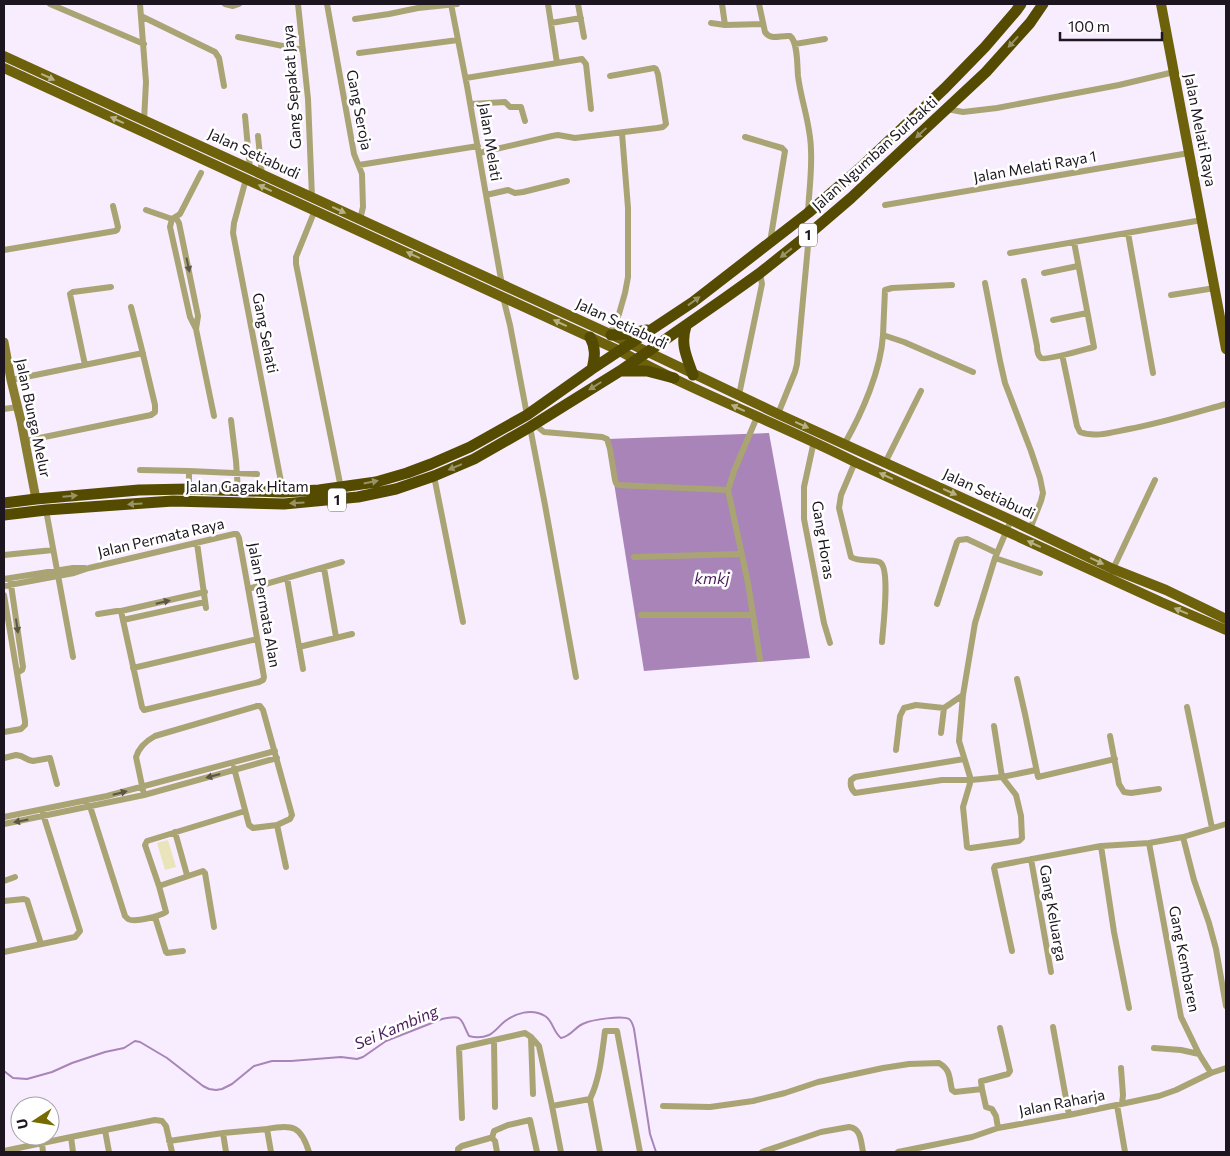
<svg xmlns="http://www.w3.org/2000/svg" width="1230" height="1156" font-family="Commissioner,sans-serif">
<rect width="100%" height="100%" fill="#f8edfe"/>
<!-- green -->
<path fill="#e9e4b9" d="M 168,840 L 176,867 L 165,870 L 157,843 Z"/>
<!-- water -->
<path fill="#a884b8" d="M 769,433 L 810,658 L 644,671 L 607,439 Z"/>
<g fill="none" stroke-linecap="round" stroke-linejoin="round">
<!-- stream -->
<path stroke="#a884b8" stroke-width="2" d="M 4,1071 L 13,1078 L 27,1079 L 52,1072 L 72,1063 L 105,1052 L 124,1048 L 135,1041 L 140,1042 L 167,1058 L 203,1086 L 209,1089 L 216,1090 L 222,1089 L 232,1084 L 254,1066 L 272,1061 L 291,1061 L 341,1057 L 357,1059 L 363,1057 L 386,1041 L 442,1019 C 464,1014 460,1019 469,1036 C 476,1038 482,1038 489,1035 C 495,1032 499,1026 504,1022 C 515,1013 532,1008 545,1016 C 553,1021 553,1032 561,1038 C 572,1036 575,1026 585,1023 C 592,1020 622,1015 629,1019 C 632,1021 633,1025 634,1029 L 650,1134 L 656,1152"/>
<!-- street -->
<path stroke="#aaa474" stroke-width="6" d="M 50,4 L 144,44
M 140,4 L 146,82 L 144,121
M 225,4 L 233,6 L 239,4
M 298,4 L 308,99 L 312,197
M 327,4 L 354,154 L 362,174 L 363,207 L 360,220
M 451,4 L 467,86 L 486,195 L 502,285
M 548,4 L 557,63
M 578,4 L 584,37
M 722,4 L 725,25
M 759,4 L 765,32 C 771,41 780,35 790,36 C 798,42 797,65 798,76 C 801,101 811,125 811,151 C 812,171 809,192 808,212
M 141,16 L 215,52 L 219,58 L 224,86
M 355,19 L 389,14 L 418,8 L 457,4
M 551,23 L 581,18
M 711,23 L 725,25 L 763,24
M 238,37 L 303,50
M 795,44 L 825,39
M 359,53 L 458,40
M 466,78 L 582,59 L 586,64 L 591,109
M 471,104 L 505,102 L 510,107 L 521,107 L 525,121
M 947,109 L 963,112 L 997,108 L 1119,85 L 1174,72
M 245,116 L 250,169
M 258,136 L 262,175
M 745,137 L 782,148 L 785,151 L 770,242
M 479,153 L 552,136 L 558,135 L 575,138 L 657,128 L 663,127 L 666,124 L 658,74 L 656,69 L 654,68 L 610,76
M 359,165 L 478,146
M 246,179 L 234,223 L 233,233 L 283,492
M 486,195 L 508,190 L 515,193 L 523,192 L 567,181
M 885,205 L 1189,153
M 146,210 L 172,219 L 180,214 L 201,173
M 315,210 L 296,257 L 296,264 L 341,488
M 176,218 L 179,223 L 198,316 L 196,329
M 172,219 L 170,227 L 190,317 L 196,329 L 214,416
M 1128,233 L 1153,373
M 4,250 L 115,231 L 117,230 L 118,227 L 113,206
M 1010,253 L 1202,220
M 1044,273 L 1078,266
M 1024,281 L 1037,346 C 1037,350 1038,356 1041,358 C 1046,361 1086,349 1094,347 L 1074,242
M 985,283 L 1000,361 L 1005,383 L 1031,451 L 1040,478 L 1043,493 L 1041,501 L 1030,529
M 1171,295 L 1215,288
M 503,297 L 510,325 L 527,415
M 1053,320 L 1087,313
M 610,334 L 619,314 L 625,293 L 628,277 L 628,208 L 622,133
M 883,335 L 885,290 L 892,288 L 952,285
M 1063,359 L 1077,426 L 1080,432 C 1095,438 1113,432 1129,429 C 1162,423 1194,413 1226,404
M 85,365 L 70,294 L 73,292 L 111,287
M 11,380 L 143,353
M 739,395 L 762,284 L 760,273
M 4,409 L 18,407
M 778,414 L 795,372 L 797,364 L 809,235
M 757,417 L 734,471 L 728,490 L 748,583 L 760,659
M 231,420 L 236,461 L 238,491
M 537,423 L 539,428 L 544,432 L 602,437 L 607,439 L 610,449 L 615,480 L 616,483 L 618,485 L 728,490
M 530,427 L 545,505 L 576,677
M 25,441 L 151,415 L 155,412 L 155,405 L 141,346 L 131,307
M 814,441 L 804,487 L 804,519 L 824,623 L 830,643
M 845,443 C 862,413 881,370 883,335 L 904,342 L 973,372
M 855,462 L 841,495 L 839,508 L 851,557 C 860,563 876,558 881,563 C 890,572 883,628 882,642
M 885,463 L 921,391
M 140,470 L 189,471 L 257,474
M 189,471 L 189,490
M 434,476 L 463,622
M 46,510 L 73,657
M 1011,520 L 995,558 L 975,623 L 963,695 L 959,741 L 971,780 L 1002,777 L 1036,770
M 197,543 L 206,608
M 4,555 L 53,550
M 634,557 L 741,554
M 995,558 L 1040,573
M 324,568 L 336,637
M 1113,569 L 1155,480
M 10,578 L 23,667 L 22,670 L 17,673
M 287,578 L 303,669
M 4,579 L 73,568 L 85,568
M 4,586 L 74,573 L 89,568 L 234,534 L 237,534 L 239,538 L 264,677 L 263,680 L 259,682 L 144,710 L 142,707 L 121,611
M 248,589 L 342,562
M 4,595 L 25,721 L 25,725 L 21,729 L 4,732
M 937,604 L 957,542 L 959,540 L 967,539 L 997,553
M 98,614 L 117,611 L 121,611 L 205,592
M 641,615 L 753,615
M 123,620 L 205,602
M 299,647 L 352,634
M 133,668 L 257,639
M 1017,679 L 1025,714 L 1038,777 L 1115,759
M 1187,707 L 1212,828
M 941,733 L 944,708
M 1110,736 L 1119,784 L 1124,792 L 1131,793 L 1159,789
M 896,750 L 900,716 L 904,708 L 916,705 L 944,708 L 963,695
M 4,758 L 16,755 L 21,756 L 29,760 L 33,761 L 50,758 L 57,784
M 964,759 L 855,777 L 851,780 C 850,785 851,789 855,793 L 942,780 L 971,780 L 963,807 L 967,847 L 971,848 L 1019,841 L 1022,838 L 1021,816 L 1016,795 L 1002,777 L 994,726
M 234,768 L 249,825 L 253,828 L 277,825 L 286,867
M 144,795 L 136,757 C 139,747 146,741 155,736 L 257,706 L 260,706 L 263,710 L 292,815 L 290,819 L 277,825
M 88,800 L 125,916 C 126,917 127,918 128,919 C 135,923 159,916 166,912 L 159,886 L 145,845 L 147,841 L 245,811
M 4,817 L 107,796 L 275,751
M 4,824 L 144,795 L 277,758
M 175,832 L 187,875
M 1183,837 L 1194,880 L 1209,923 L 1216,949 L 1226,1006
M 1149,843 L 1181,1017 L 1199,1054 L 1211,1073
M 1101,846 L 1114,932 L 1129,1008
M 1031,859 L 1051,972
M 4,881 L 15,877
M 159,886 L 203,871 L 205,873 L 214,927
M 4,901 L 24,899 L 27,900 L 41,944
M 155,917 L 166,952 L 167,953 L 183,951
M 1012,951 L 994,868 L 995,866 L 1101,846 L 1149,843 L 1183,837 L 1226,824
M 4,952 L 75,937 L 80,931 L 43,814
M 1053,1027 L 1069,1115
M 531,1037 L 533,1094
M 494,1041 L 495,1107
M 1154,1048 L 1181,1050 L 1199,1054
M 1121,1068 L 1123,1095 L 1122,1104
M 982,1089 L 986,1107 L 992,1109 L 996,1116 L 998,1128
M 1117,1105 L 1125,1152
M 552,1106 L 590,1099
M 663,1106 L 710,1107 L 753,1101 L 785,1093 L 818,1082 L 883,1068 L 909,1064 L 939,1063 C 951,1070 949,1078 952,1090 L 955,1092 L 982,1089 L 981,1081 L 982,1081 L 1008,1074 L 1010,1071 L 1000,1028
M 462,1118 L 459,1048 L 525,1033 L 531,1037 L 539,1046 L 552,1106 L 561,1152
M 105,1130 L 155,1120 L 162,1121 L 166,1126 L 172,1152
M 71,1137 L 105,1130 L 109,1152
M 492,1138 L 494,1131 L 508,1125 L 530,1120 L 537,1152
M 169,1141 L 223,1133
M 42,1143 L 43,1152
M 4,1151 L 71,1137 L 73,1152
M 226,1152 L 223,1133 L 267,1129
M 271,1152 L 267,1129 C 293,1124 301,1126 309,1152
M 458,1152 L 458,1149 L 462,1146 L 490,1138 L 492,1138 L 495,1141 L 497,1152
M 600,1152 L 590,1099 C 600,1078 602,1054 605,1031 L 617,1031 L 640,1152
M 762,1152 L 821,1132 L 849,1127 C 861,1128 861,1142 863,1152
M 898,1152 L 972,1137 L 998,1128 L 1069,1115 L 1159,1096 L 1176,1090 L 1211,1073 L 1226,1068"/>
<!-- secondary -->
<path stroke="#887d30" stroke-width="9" d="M 4,342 L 11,380 L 21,421 L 36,499"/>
<!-- primary -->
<path stroke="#6d620b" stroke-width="10" d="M 1161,4 L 1226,349
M 4,56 L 610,334 L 778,414 L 1011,520 L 1113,569 L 1166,590 L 1226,619
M 4,68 L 620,351 C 696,393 778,423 855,462 L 1161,602 L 1226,630"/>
<!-- highway -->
<path stroke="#544b00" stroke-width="11" d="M 686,326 C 680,345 687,357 693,375
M 611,335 L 626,334 L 647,330
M 590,337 C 596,348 595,357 592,369
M 620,371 L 647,371 L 674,378
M 4,503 L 36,499 L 139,490 L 189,489 L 283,492 L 319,490 L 376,482 L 407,473 L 431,464 L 470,447 L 527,415 L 592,369 L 693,302 L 808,213 L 858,170 L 945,88 L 985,47 L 1016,11 L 1021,4
M 4,515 L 46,510 L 173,501 L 284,504 L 358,497 L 396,489 L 434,476 L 474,459 L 530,427 L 620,371 L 725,298 L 760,273 L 809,234 L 851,198 L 986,72 L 1030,23 L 1043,4"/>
</g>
<!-- one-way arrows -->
<defs><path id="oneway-solid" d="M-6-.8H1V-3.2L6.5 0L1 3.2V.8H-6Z" transform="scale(1.25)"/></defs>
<g fill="#989366">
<use href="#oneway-solid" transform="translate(1013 42) rotate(132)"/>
<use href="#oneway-solid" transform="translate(921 133) rotate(137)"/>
<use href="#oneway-solid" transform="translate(786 253) rotate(142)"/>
<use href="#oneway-solid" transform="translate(694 301) rotate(-36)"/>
<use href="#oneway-solid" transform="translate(595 386) rotate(148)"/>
<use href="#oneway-solid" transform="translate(455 467) rotate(157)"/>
<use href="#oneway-solid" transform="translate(371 482) rotate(-11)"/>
<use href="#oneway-solid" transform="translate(70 496) rotate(-5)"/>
<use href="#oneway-solid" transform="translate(297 503) rotate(176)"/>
<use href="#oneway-solid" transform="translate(135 504) rotate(176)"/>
</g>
<g fill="#b6b085">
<use href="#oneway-solid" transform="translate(48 77) rotate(25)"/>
<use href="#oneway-solid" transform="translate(117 120) rotate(-155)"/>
<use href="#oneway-solid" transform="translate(265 188) rotate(-155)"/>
<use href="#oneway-solid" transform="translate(339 210) rotate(25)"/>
<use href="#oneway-solid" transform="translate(413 255) rotate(-155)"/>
<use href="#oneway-solid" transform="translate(560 323) rotate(-155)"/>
<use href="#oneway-solid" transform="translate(738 408) rotate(-155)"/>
<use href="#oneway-solid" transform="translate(802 425) rotate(24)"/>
<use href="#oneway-solid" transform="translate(886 476) rotate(-155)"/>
<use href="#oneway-solid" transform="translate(950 492) rotate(24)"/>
<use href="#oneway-solid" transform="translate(1034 544) rotate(-155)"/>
<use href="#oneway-solid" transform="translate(1097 561) rotate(25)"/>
<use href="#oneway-solid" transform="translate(1181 611) rotate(-157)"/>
</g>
<g fill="#5c5646">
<use href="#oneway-solid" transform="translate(188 265) rotate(78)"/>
<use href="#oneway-solid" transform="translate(163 602) rotate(-13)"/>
<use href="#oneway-solid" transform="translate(17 626) rotate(82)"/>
<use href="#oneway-solid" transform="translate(213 776) rotate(165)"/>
<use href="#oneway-solid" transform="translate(120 793) rotate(-14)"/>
<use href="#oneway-solid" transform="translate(21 821) rotate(169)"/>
</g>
<g text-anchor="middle" stroke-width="5" stroke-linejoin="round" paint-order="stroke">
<!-- shield labels -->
<g fill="#fff" stroke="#615c63" stroke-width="1">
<rect x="799" y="223.5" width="18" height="23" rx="4"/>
<rect x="328" y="488.5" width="18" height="23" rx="4"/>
</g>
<g font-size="14" font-weight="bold" fill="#1d1620">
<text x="808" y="240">1</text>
<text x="337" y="505">1</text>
</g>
<!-- street labels -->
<g font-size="15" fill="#1d1620" stroke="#fff">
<text transform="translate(292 87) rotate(-94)" y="5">Gang Sepakat Jaya</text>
<text transform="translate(359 110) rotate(79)" y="5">Gang Seroja</text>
<text transform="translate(1200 130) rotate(79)" y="5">Jalan Melati Raya</text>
<text transform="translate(490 142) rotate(81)" y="5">Jalan Melati</text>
<text transform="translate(254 154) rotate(25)" y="5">Jalan Setiabudi</text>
<text transform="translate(875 154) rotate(-42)" y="5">Jalan Ngumban Surbakti</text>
<text transform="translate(1035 167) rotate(-10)" y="5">Jalan Melati Raya 1</text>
<text transform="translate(622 324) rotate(25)" y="5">Jalan Setiabudi</text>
<text transform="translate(265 333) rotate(79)" y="5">Gang Sehati</text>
<text transform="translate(33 418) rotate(78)" y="5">Jalan Bunga Melur</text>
<text x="247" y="492">Jalan Gagak Hitam</text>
<text transform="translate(989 494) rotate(25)" y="5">Jalan Setiabudi</text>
<text transform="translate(161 538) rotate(-13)" y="5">Jalan Permata Raya</text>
<text transform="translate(823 540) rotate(81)" y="5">Gang Horas</text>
<text transform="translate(264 605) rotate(80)" y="5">Jalan Permata Alan</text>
<text transform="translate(1053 913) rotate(80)" y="5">Gang Keluarga</text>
<text transform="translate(1184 959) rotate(79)" y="5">Gang Kembaren</text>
<text transform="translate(1062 1103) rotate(-11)" y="5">Jalan Raharja</text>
</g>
<!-- water labels -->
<g font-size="16" font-style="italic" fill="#4b1d5d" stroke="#fff">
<text x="712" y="584">kmkj</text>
<text transform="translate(396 1027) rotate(-23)" y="6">Sei Kambing</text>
</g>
</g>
<!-- border -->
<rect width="1230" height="1156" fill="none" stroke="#1d1620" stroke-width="10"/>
<!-- north arrow -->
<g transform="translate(35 1121) rotate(258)"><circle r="24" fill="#ffffff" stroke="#a5a2a6"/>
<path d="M0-4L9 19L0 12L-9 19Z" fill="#766a01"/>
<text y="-8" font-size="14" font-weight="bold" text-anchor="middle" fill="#1d1620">U</text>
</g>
<!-- scale -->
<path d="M1060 32v8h102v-8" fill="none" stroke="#1d1620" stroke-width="2.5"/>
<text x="1068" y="32" font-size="15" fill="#1d1620" stroke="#ffffff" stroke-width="4" paint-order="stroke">100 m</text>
</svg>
